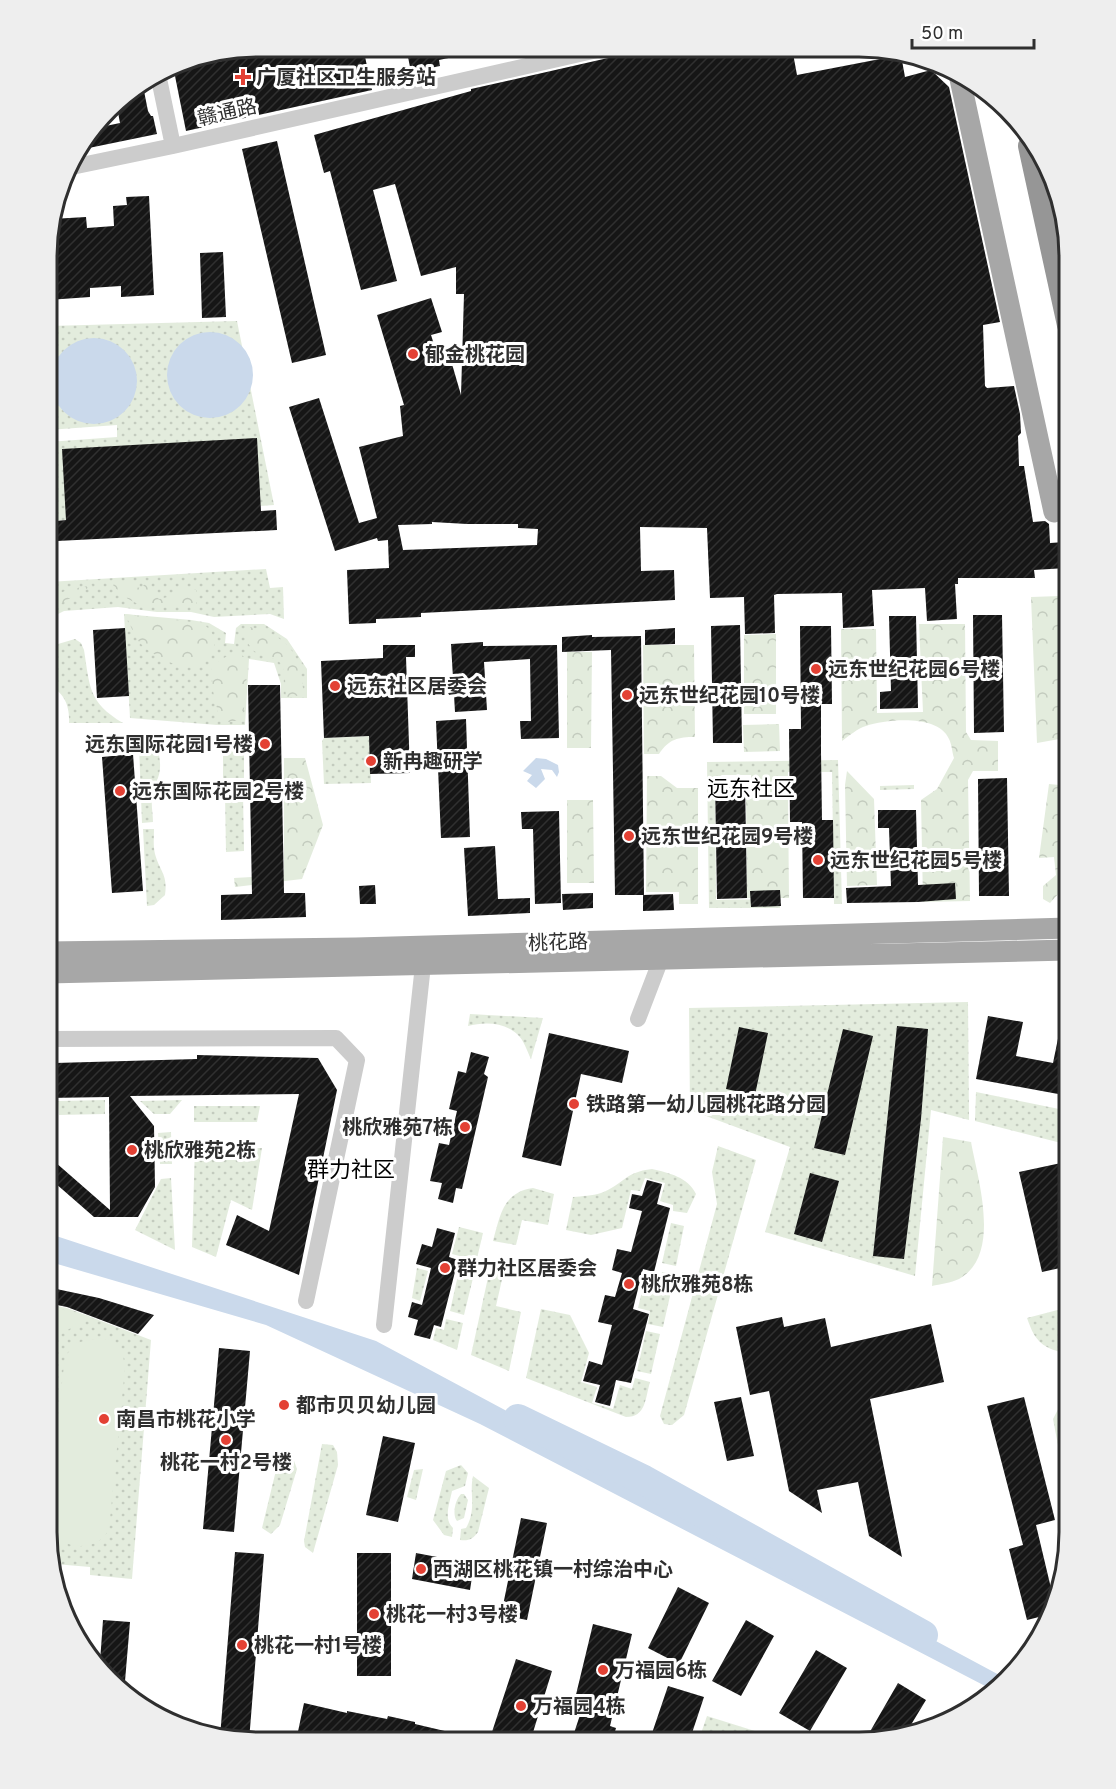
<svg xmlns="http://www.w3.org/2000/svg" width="1116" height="1789" font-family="Overpass,'Noto Sans SC',sans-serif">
<defs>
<pattern id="grass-dots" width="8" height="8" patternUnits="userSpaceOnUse" patternTransform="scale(1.5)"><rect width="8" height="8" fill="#e3ecdd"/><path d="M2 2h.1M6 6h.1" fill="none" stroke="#c3cbbe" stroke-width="1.8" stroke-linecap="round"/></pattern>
<pattern id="forest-crowns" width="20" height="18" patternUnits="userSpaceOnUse" patternTransform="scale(1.5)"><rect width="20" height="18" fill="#e3ecdd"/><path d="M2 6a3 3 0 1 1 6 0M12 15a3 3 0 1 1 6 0" fill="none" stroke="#c3cbbe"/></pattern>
<pattern id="building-hatch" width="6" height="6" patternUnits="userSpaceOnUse" patternTransform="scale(1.5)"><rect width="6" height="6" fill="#161616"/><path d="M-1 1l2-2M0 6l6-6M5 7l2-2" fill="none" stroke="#303030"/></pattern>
</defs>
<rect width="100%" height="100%" fill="#fff"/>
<!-- grass -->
<path fill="url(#grass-dots)" d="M 237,321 L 274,505 L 51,521 L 48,442 L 117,437 L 117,425 L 48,430 L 48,326 Z
M 266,569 L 270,588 L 283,587 L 284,619 L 270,614 L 214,617 L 191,612 L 157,612 L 118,607 L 64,611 L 48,619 L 48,582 Z
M 124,614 L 191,620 L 209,623 L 226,633 L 225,643 L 234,644 L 236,628 L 241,624 L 264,624 L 287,639 L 307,669 L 307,698 L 281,698 L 281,684 L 274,663 L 249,659 L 245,725 L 217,725 L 130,718 Z
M 75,639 L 81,643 L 84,650 C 90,687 88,702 123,723 L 69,723 C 70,708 65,691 48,686 L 48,640 L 58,644 Z
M 244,736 L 244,778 L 223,778 L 223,736 Z
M 369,736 L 371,783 L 324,784 L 322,741 L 324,738 Z
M 139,746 L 147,746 L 159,755 C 163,777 155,779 152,797 C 151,805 153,814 153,822 L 142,823 Z
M 838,760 L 842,904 L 834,904 L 832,772 L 788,772 L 788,793 L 751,794 L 751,775 L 722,775 L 715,779 L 716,900 L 780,899 L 780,908 L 709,908 L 707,762 Z
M 914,785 L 914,789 L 880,790 L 880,786 Z
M 243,793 L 244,851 L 226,852 L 225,794 Z
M 143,829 L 154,829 C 154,837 153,846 155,854 C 160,872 168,874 165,895 L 154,905 L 147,906 Z
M 968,1002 L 969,1120 L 931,1110 L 915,1276 L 765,1232 L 790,1147 L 690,1110 L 689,1008 Z
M 470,1014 L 543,1018 L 531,1059 C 527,1051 524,1040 517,1034 C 504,1022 484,1022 468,1026 Z
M 976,1092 L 1069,1111 L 1069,1145 L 975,1121 Z
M 105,1100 L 105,1114 L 59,1115 L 58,1101 Z
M 182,1100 L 170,1114 L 154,1114 L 140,1101 Z
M 194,1106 L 260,1106 L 257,1122 L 194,1122 Z
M 171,1132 L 172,1164 L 160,1164 L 158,1133 Z
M 195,1145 L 207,1145 L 208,1156 L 248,1157 L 248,1148 L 262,1148 L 252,1210 L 231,1200 L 216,1257 L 192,1247 Z
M 718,1146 L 756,1160 L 684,1415 L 672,1425 L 664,1424 L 660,1416 L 717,1204 L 712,1172 Z
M 652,1169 C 669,1173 688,1177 696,1194 L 687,1213 L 673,1211 L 673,1205 L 660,1201 L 665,1183 L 645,1178 L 640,1191 L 631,1190 L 622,1228 L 591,1235 L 566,1230 L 573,1197 C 582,1196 592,1196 601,1193 C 623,1185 624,1172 652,1169 Z
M 171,1178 L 175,1250 L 135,1230 L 161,1179 Z
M 533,1188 L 554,1194 L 548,1225 L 522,1220 L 516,1245 L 493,1241 C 500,1216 503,1192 533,1188 Z
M 671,1223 L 684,1226 L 676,1266 L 662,1263 Z
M 459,1227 L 483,1233 L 474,1271 L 461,1268 L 463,1257 L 452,1254 Z
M 417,1268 L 428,1271 L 420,1301 L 412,1298 Z
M 662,1272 L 675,1274 L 663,1327 L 648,1324 L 650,1311 L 638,1308 L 646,1274 L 661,1277 Z
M 489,1273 L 503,1275 L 496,1306 L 521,1312 L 509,1371 L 471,1355 Z
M 458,1275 L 473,1278 L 464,1315 L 450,1311 Z
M 47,1304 L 67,1308 L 151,1340 L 132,1579 L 90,1575 L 90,1567 L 55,1564 L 55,1573 L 47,1532 Z
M 1069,1307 L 1069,1358 C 1062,1350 1055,1352 1047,1347 C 1035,1341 1031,1329 1027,1318 Z
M 541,1309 L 570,1315 L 589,1353 L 581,1382 L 597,1387 L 592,1403 L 613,1409 L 620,1385 L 632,1389 L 635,1378 L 650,1382 C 645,1399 646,1417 626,1417 L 526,1378 Z
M 446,1319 L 463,1323 L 457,1350 L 433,1340 L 436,1328 L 444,1330 Z
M 646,1331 L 660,1334 L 651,1374 L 637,1371 Z
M 1069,1388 L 1069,1503 L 1053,1419 Z
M 322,1444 L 333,1445 L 337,1452 L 338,1465 L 313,1553 L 305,1547 L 304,1541 Z
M 283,1458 L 293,1458 L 297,1469 L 280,1525 L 271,1534 L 262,1528 L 278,1462 Z
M 461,1465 L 468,1473 L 465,1486 L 452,1491 C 450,1502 443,1519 453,1528 L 452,1537 L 444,1535 L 433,1520 L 446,1471 Z
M 423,1469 L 416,1500 L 407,1497 L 414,1470 Z
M 473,1476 L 489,1488 L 478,1532 C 473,1539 469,1541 460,1540 L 461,1529 L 466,1528 C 477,1509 469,1494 473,1476 Z
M 461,1494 L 464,1494 L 468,1500 L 464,1518 L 457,1521 C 452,1515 455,1500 461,1494 Z
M 707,1716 L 758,1732 L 755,1742 L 698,1742 Z"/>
<!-- forest -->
<path fill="url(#forest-crowns)" d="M 117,581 L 129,581 L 135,587 L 141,588 L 145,584 L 151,587 L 152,593 L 159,599 L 168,597 L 183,588 L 196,590 L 196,605 C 164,607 136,614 113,585 Z
M 93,585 L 48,611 L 48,599 L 67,590 Z
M 1060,596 L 1069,645 L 1069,730 L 1065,738 L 1037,743 L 1031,597 Z
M 125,614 L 200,623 C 212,628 215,636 214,649 C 208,655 201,665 192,667 C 180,670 149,653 141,644 C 134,637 130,623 125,614 Z
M 919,624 L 965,624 L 966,732 L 971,740 L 998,741 L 998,771 L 973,771 L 968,780 L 970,901 L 923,902 L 921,800 L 937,789 L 954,758 C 952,752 952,745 949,739 C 938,714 887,719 866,726 C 858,728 849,736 842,741 L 841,629 L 876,629 L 877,713 L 923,712 Z
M 250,627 C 293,638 299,654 304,695 L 286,697 C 285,688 286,676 283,668 C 279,656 268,659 259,654 C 250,650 246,640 243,631 Z
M 776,634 L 776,714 L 744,714 L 744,635 Z
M 694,645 L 695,737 C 678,737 669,739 659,754 L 644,754 L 643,645 Z
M 237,650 L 248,661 L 244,709 L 239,720 L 230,722 L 220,721 L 213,691 L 211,666 Z
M 567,652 L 592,652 L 591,748 L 567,748 Z
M 779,724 L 780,751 L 744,752 L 743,725 Z
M 284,758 L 305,758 L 323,825 L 302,879 L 235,887 L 234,878 L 284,875 Z
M 847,771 L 874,799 L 877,885 L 847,886 L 845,785 Z
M 647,776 L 661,776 L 677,788 L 698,788 L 698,904 L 679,904 L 679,892 L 646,892 Z
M 1049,784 L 1069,786 L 1069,882 L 1050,903 L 1043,899 L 1043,886 L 1056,875 L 1054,857 L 1039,858 Z
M 788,794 L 789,898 L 747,898 L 746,795 Z
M 567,800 L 593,800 L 594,883 L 567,883 Z
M 943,1137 L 971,1142 C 978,1180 1002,1255 959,1279 C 951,1283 940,1284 932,1286 Z"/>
<!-- garden -->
<path fill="#e3ecdd" d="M 47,1306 L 90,1316 L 47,1343 Z
M 100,1338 L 113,1341 L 123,1355 L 125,1368 L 109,1529 C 98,1552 64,1551 50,1530 C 47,1524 47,1517 47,1511 L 65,1357 L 75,1343 Z"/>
<!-- water -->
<path fill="#cad9eb" d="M167 375a43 43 0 1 1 86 0a43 43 0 1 1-86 0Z
M51 381a43 43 0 1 1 86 0a43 43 0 1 1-86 0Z
M 536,758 L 546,759 L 558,765 L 559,772 L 557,777 L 552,770 L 541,769 L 545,779 L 536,788 L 527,781 L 532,775 L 523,771 Z
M 47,1233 L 376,1341 L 1003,1677 L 989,1688 L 480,1424 L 266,1325 L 47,1261 Z"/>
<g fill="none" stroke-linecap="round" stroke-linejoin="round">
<!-- river -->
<path stroke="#cad9eb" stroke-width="30" d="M 518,1419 L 644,1480 L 923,1635"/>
</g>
<!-- building -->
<path fill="url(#building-hatch)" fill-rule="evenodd" d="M 290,47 L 363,47 L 372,90 L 186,131 L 174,71 Z
M 406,47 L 471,47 L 472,53 L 439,60 L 440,66 L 411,72 Z
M 634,48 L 792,48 L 797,75 L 901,55 L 905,77 L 931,70 L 949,87 L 1000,322 L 983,325 L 985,386 L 987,388 L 1014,386 L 1020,414 L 1021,433 L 1018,436 L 1019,466 L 1024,466 L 1033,522 L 1045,521 L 1049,524 L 1050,543 L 1065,542 L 1066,568 L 1034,570 L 1035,578 L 958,578 L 958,584 L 955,584 L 957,619 L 927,621 L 925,588 L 872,590 L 874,626 L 843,628 L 842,593 L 777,594 L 774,595 L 775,633 L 745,634 L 744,597 L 710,598 L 707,528 L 640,527 L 641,571 L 674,570 L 675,600 L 421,613 L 421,617 L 376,619 L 376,623 L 349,624 L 347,570 L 389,568 L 388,540 L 378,541 L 377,538 L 335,551 L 289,407 L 319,398 L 359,523 L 377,518 L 359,447 L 403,436 L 400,406 L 404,405 L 377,315 L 431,298 L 442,332 L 431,335 L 440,363 L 452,364 L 461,395 L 464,294 L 456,294 L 456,267 L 421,276 L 395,184 L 373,190 L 397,281 L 361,290 L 330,171 L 324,173 L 314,135 L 471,91 L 471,89 L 608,58 L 616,52 ZM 432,522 L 467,524 L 518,524 L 518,528 L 538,529 L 537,545 L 403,550 L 398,525 L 432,524 Z
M 133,90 L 134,93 L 144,91 L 148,111 L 151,116 L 153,116 L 157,134 L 79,150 L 96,128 L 120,123 L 116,102 Z
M 277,141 L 326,355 L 292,363 L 242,149 Z
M 149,196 L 154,295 L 121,297 L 121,286 L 90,288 L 90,297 L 48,300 L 48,230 L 52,219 L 86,217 L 87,228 L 114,226 L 113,206 L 127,205 L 126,197 Z
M 223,252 L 226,317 L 202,318 L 200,253 Z
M 257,438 L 261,511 L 276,510 L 277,530 L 57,541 L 56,521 L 66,520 L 62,449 Z
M 973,615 L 1002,615 L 1004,732 L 974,733 Z
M 889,616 L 916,616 L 918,708 L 880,709 L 880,692 L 891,691 Z
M 740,625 L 742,743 L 713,743 L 711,626 Z
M 800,626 L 831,626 L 832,704 L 821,704 L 821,752 L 822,820 L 833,820 L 834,898 L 803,898 L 802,822 L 790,822 L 789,729 L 801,729 Z
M 125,628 L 129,696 L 97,698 L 93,630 Z
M 675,628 L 675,644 L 645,645 L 645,630 Z
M 592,635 L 592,637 L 641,636 L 644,895 L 615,895 L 611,650 L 562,652 L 562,637 Z
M 483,642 L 483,646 L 557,645 L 559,738 L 521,739 L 520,721 L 531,721 L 530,659 L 484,662 L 487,710 L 455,712 L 451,644 Z
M 383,645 L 415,645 L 415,657 L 406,657 L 410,773 L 370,774 L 369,736 L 324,738 L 321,661 L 383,658 Z
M 248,685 L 280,685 L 284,893 L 305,893 L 306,917 L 221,920 L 221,895 L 252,894 Z
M 466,719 L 470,837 L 441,838 L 436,721 Z
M 133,754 L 143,891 L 112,893 L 102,757 Z
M 1007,778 L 1009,896 L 979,896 L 978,779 Z
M 715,781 L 745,781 L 747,898 L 717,899 Z
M 878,810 L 916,810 L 918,885 L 955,883 L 956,899 L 918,902 L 847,903 L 846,888 L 891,886 L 889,828 L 878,828 Z
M 559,811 L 561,903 L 535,904 L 533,829 L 522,829 L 521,812 Z
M 495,846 L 498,899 L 530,898 L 530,913 L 468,916 L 464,848 Z
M 375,885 L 376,904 L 360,904 L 359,886 Z
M 780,890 L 781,906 L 751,907 L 750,891 Z
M 593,893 L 593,908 L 563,910 L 562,894 Z
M 673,894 L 674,910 L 643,911 L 643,895 Z
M 1063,1014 L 1069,1014 L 1069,1096 L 976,1079 L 988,1016 L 1023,1022 L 1016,1056 L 1053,1063 Z
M 897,1026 L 928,1029 L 921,1119 L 904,1259 L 873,1256 Z
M 739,1027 L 768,1033 L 755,1095 L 726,1089 Z
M 843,1029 L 873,1036 L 845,1155 L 814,1148 Z
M 549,1033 L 629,1051 L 622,1083 L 581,1074 L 561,1166 L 522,1157 Z
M 471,1052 L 489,1057 L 484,1074 L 488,1077 L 462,1189 L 456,1188 L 453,1203 L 438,1199 L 442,1183 L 430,1181 L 439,1143 L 449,1145 L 457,1111 L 449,1109 L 458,1071 L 466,1073 Z
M 197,1055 L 318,1058 L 337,1090 L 299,1275 L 226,1245 L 237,1215 L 269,1231 L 299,1094 L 130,1096 L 154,1126 L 155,1187 L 138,1217 L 94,1217 L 47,1176 L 47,1155 L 110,1210 L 109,1097 L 47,1098 L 47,1064 L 55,1064 L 55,1063 L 197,1059 Z
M 1061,1163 L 1065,1182 L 1069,1181 L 1069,1266 L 1042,1272 L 1019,1172 Z
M 810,1173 L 839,1181 L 822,1242 L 794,1234 Z
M 647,1180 L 662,1184 L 657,1204 L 670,1208 L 654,1272 L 643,1269 L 633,1309 L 649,1314 L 631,1383 L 616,1380 L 610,1406 L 595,1402 L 600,1385 L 583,1381 L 589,1361 L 602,1365 L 612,1325 L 598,1322 L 605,1295 L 615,1297 L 622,1273 L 612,1270 L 617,1249 L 631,1252 L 642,1211 L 629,1208 L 632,1194 L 642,1196 Z
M 437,1228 L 455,1233 L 449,1257 L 458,1260 L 441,1327 L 434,1325 L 430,1339 L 414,1335 L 418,1320 L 408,1317 L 412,1302 L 422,1305 L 431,1268 L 416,1264 L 422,1244 L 432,1247 Z
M 47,1287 L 99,1298 L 154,1315 L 138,1334 L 67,1307 L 47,1303 Z
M 782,1317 L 784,1327 L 825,1318 L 831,1347 L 931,1324 L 944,1382 L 870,1399 L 902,1557 L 869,1536 L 858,1482 L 817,1490 L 822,1513 L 789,1491 L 769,1391 L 750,1395 L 736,1327 Z
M 219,1348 L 250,1351 L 234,1532 L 203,1529 Z
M 741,1397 L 754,1456 L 727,1461 L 714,1402 Z
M 1024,1397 L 1055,1520 L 1036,1525 L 1055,1605 L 1051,1614 L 1027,1620 L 1009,1549 L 1023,1545 L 987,1406 Z
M 383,1436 L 415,1443 L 398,1522 L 366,1515 Z
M 521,1518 L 547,1523 L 527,1620 L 501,1615 Z
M 235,1552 L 264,1554 L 249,1741 L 230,1741 L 220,1737 Z
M 357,1553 L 391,1553 L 391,1676 L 357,1676 Z
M 416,1553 L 474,1564 L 470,1590 L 412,1579 Z
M 678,1587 L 709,1603 L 679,1664 L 648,1648 Z
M 103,1620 L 130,1622 L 124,1693 L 100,1662 Z
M 746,1620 L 774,1636 L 741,1696 L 712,1681 Z
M 593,1624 L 632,1634 L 610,1726 L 616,1728 L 612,1742 L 571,1742 L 582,1709 L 573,1707 Z
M 816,1650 L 847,1668 L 810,1731 L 779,1713 Z
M 516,1659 L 552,1671 L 530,1742 L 489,1741 Z
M 898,1683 L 926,1700 L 906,1733 L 864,1742 Z
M 668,1686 L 704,1697 L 689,1742 L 649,1742 Z
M 304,1703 L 347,1713 L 347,1711 L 387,1719 L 388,1716 L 415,1722 L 415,1724 L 466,1736 L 466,1741 L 296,1741 Z"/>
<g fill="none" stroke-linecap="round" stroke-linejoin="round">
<!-- minor -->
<path stroke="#ccc" stroke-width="16" d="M 158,74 L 173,146
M 67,168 L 173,146 L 606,48
M 638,1019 L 661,959
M 47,1039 L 336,1038 L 357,1060 L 306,1301
M 384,1325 L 423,965"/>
<!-- major -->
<path stroke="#a7a7a7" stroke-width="21" d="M 960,79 L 1054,512
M 47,952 L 356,948 L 1069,928
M 47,973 L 1069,950"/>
<!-- highway -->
<path stroke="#969696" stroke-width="24" d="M 1030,146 L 1069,325"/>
</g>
<!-- markers -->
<g fill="#e34134" stroke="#fff" stroke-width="2">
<path d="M240 68h6v6h6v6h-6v6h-6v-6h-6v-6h6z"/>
<circle cx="413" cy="354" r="6"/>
<circle cx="816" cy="669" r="6"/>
<circle cx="335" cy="686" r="6"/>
<circle cx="627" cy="695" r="6"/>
<circle cx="265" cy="744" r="6"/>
<circle cx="371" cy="761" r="6"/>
<circle cx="120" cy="791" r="6"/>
<circle cx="629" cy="836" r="6"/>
<circle cx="818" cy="860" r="6"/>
<circle cx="574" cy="1104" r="6"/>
<circle cx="465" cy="1127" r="6"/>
<circle cx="132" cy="1150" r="6"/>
<circle cx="445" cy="1268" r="6"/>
<circle cx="629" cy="1284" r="6"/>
<circle cx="284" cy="1405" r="6"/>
<circle cx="104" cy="1419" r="6"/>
<circle cx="226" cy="1440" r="6"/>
<circle cx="421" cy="1569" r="6"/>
<circle cx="374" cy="1614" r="6"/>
<circle cx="242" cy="1645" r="6"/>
<circle cx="603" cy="1670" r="6"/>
<circle cx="521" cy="1706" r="6"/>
</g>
<g text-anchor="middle" stroke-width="6" stroke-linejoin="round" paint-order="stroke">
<!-- poi labels -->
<g font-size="20" font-weight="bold" fill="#2f2f2f" stroke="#fff" text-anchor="start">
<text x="256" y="84">广厦社区卫生服务站</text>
<text x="425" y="361">郁金桃花园</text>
<text x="828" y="676">远东世纪花园6号楼</text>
<text x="347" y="693">远东社区居委会</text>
<text x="639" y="702">远东世纪花园10号楼</text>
<text x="253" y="751" text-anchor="end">远东国际花园1号楼</text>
<text x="383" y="768">新冉趣研学</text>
<text x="132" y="798">远东国际花园2号楼</text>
<text x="641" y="843">远东世纪花园9号楼</text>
<text x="830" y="867">远东世纪花园5号楼</text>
<text x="586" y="1111">铁路第一幼儿园桃花路分园</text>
<text x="453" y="1134" text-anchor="end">桃欣雅苑7栋</text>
<text x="144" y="1157">桃欣雅苑2栋</text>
<text x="457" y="1275">群力社区居委会</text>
<text x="641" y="1291">桃欣雅苑8栋</text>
<text x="296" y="1412">都市贝贝幼儿园</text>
<text x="116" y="1426">南昌市桃花小学</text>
<text x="226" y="1469" text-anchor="middle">桃花一村2号楼</text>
<text x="433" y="1576">西湖区桃花镇一村综治中心</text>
<text x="386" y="1621">桃花一村3号楼</text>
<text x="254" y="1652">桃花一村1号楼</text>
<text x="615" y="1677">万福园6栋</text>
<text x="533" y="1713">万福园4栋</text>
</g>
<!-- street labels -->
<g font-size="20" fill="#2f2f2f" stroke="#fff">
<text transform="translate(227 112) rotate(-13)" y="7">赣通路</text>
<text transform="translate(558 942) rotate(-2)" y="7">桃花路</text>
</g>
<!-- quarter labels -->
<g font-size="22" fill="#000" stroke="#fff">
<text x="751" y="796">远东社区</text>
<text x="351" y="1177">群力社区</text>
</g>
</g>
<!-- crop -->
<path d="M0 0H1116V1789H0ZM257 57H859A200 200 0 0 1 1059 257V1532A200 200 0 0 1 859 1732H257A200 200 0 0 1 57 1532V257A200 200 0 0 1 257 57Z" fill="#eee" fill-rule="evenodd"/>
<path fill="none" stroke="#2f2f2f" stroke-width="3" d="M257 57H859A200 200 0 0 1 1059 257V1532A200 200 0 0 1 859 1732H257A200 200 0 0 1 57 1532V257A200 200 0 0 1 257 57Z"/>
<!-- scale -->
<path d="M912 39v9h122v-9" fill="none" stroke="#2f2f2f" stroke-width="3"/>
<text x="921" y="39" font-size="18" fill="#2f2f2f" stroke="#ffffff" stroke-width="4.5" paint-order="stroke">50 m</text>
</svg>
